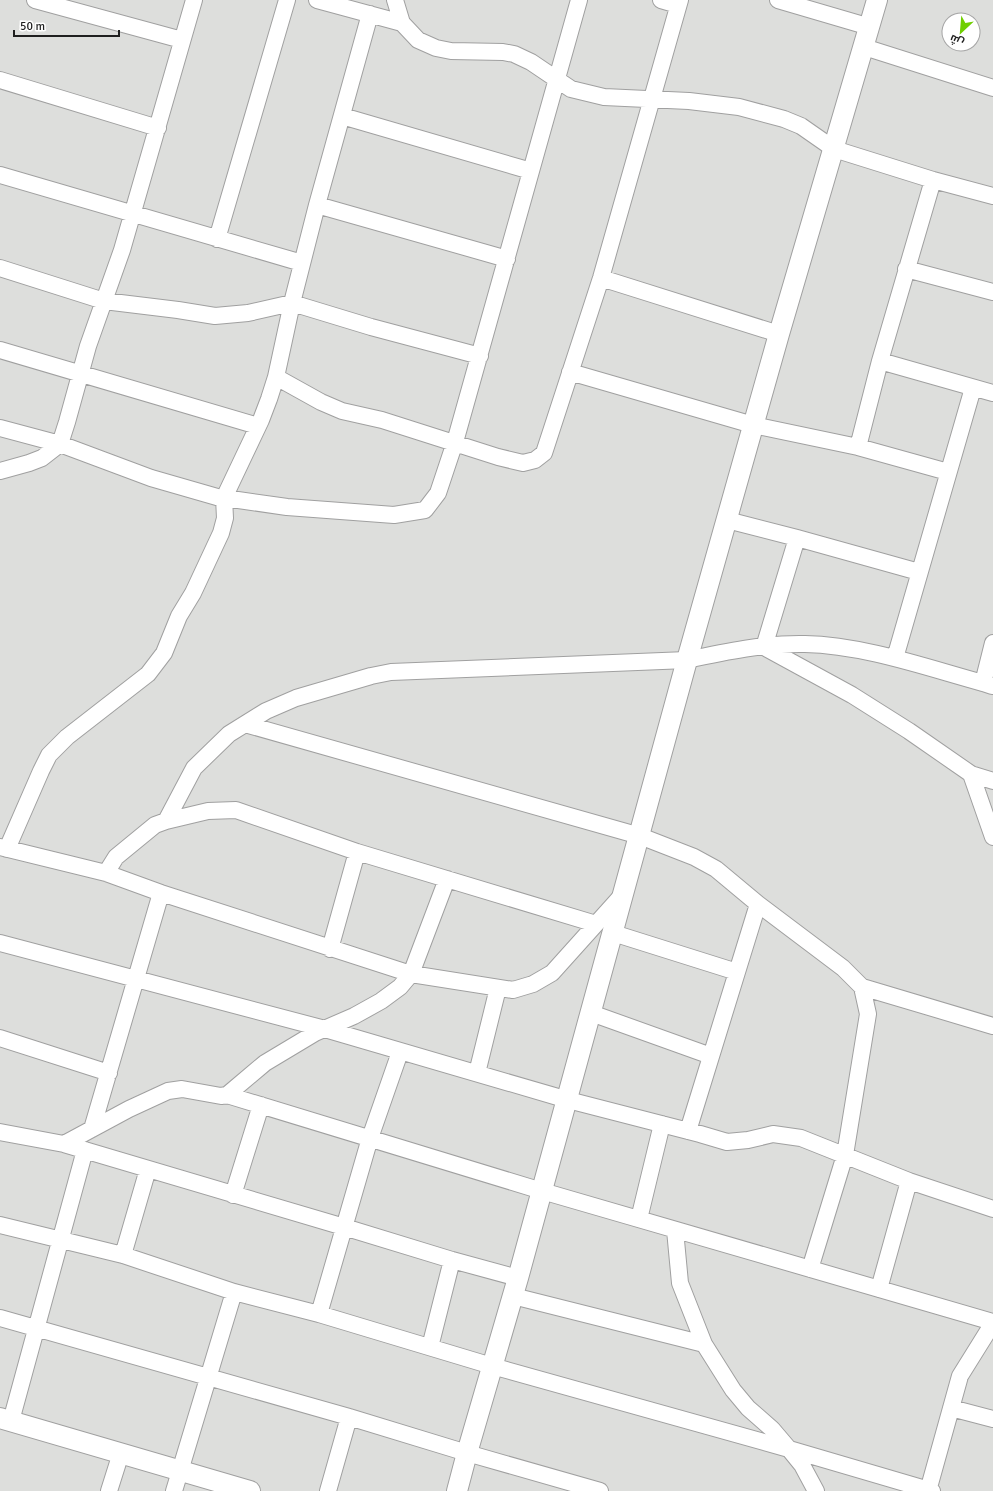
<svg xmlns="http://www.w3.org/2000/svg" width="993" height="1491" font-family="Signika,Cairo,sans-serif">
<rect width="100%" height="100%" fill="#e6f0e7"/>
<!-- residential -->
<path fill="#dddedc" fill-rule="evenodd" d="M 0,0 L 993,0 L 993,1491 L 0,1491 ZM 949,20 L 973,20 L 973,44 L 949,44 Z"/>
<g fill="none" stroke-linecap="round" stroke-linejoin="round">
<defs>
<path id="minor" d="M 35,0 L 182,40
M 317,0 L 402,23
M 395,0 L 402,23 L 418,40 L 436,48 L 451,51 L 503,52 L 514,54 L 531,62 L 571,89 L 604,97 L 689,101 L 739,107 L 784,119 L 801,126 L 834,149 L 933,180 L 993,196
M 661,0 L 678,5
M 778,0 L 870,27
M 864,47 L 993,88
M 0,80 L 158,128
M 342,116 L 531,171
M 0,175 L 302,263
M 317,205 L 507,259
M 217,239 L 287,0
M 0,268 L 104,301 L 178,310 L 215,316 L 248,313 L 292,303 L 371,327 L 480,356
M 906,269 L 993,292
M 601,278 L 779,334
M 0,350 L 258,426
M 880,361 L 993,393
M 570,372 L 753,425 L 858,447 L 948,472
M 276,377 L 321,402 L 342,411 L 382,420 L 498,457 L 523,463 L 535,460 L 544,453 L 601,278 L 680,0
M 0,428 L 60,444 L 151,478 L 217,497 L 287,507 L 394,515 L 425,510 L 438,493 L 455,442 L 579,0
M 858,447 L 880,361 L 933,180
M 0,471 L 29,463 L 42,458 L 60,444 L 67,422 L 88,346 L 122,250 L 194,0
M 727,520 L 797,538 L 919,572
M 797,538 L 764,647 L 852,695 L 909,731 L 971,774 L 993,781
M 895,658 L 973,388
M 992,686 L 983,683 L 993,643
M 245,724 L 640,836 L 694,857 L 716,869 L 758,904 L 843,968 L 862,987 L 993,1026
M 971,774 L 993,837
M 166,821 L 194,768 L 229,734 L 266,711 L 296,698 L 371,676 L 391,672 L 687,660 C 724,652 767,643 805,644 C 863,645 928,668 983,683
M 0,847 L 106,873 L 161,893 L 411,974 L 513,990 L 533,984 L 552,973 L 623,894
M 7,849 L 41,771 L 49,755 L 67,737 L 148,674 L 164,653 L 179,616 L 193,593 L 221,533 L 225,518 L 224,498 L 261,420 L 269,399 L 276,377 L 292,303 L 317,205 L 370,14
M 106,873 L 116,857 L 155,825 L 166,821 L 208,811 L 236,810 L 357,852 L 596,924
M 613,933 L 737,972
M 0,943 L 325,1029 L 568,1100 L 700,1134 L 727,1142 L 748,1140 L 773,1134 L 801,1138 L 909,1181 L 993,1209
M 330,949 L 357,852
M 591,1013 L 711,1056
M 0,1038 L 109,1073
M 477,1073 L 498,988
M 227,1095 L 542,1191 L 993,1322
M 92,1129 L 161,893
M 688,1131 L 758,904
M 0,1132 L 64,1144 L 344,1227 L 452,1260 L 518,1278
M 64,1144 L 129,1109 L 168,1091 L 182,1089 L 221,1096 L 227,1095 L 265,1063 L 315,1033 L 354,1016 L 381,1001 L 400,987 L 411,974 L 447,879
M 233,1195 L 261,1105
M 639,1219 L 662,1124
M 0,1225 L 123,1255 L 234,1292 L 319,1314 L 492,1366 L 789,1449 L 932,1491
M 675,1230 L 680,1283 L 704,1344 L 733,1390 L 748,1408 L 772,1429 L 789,1449 L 802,1465 L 816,1491
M 123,1255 L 148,1169
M 810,1269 L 845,1155 L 868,1014 L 862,987
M 879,1289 L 909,1181
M 513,1296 L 704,1344
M 319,1314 L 370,1138 L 400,1052
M 0,1318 L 349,1417 L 467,1453 L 600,1491
M 430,1347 L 452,1260
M 951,1408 L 993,1419
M 11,1421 L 85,1150
M 109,1491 L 121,1453
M 174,1491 L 234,1292
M 328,1491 L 349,1417
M 928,1491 L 960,1376 L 993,1323"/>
<path id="tertiary" d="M 0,1418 L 250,1491
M 457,1491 L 467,1453 L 518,1278 L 687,660 L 779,334 L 877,0"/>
</defs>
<!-- minor casing -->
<use href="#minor" stroke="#a0a0a0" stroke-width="18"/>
<!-- tertiary casing -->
<use href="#tertiary" stroke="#a0a0a0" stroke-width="22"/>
<!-- minor -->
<use href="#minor" stroke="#fff" stroke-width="16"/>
<!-- tertiary -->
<use href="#tertiary" stroke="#fff" stroke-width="20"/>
</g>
<!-- north arrow -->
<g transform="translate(961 32) rotate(206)"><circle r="19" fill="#ffffff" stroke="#a5a5a5"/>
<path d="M0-3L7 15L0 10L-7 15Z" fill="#6fcf00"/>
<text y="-6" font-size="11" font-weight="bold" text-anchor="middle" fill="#1f1f1f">ش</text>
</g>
<!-- scale -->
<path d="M14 30v6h105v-6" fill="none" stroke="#1f1f1f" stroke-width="2"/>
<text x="20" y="30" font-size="12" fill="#1f1f1f" stroke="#ffffff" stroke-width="3" paint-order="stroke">50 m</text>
</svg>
